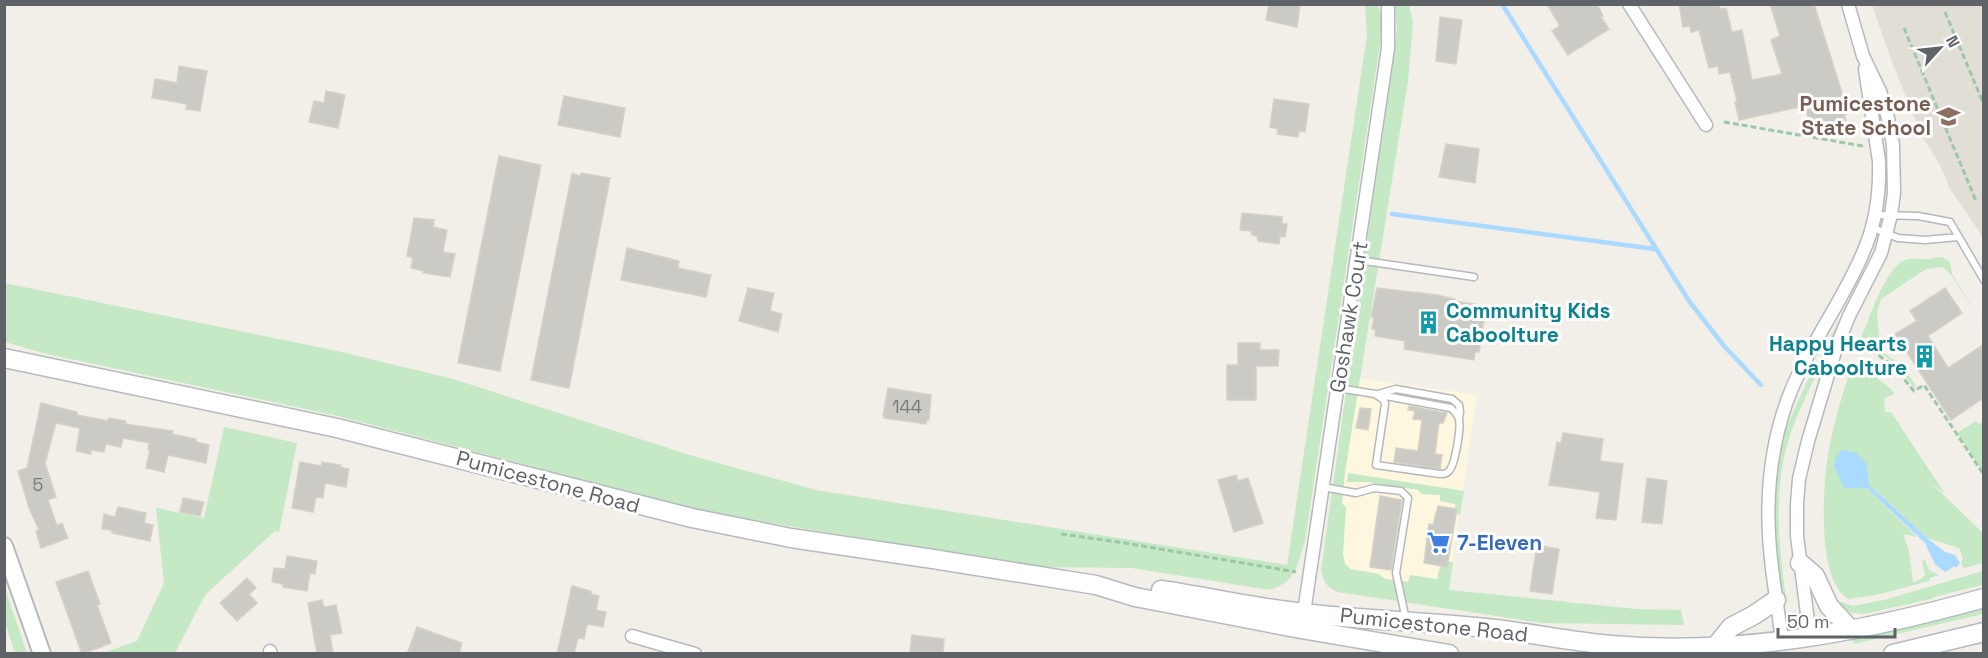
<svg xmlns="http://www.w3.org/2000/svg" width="1988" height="658" font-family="'Space Grotesk',sans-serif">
<rect width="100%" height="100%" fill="#f1efe8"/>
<!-- commercial -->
<path fill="#fef7e0" d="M 1359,378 L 1477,395 L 1448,590 L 1409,582 L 1349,574 L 1338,561 L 1345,472 Z"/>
<!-- education -->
<path fill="#e1ded6" d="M 1872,5 L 1983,5 L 1983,237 L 1950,189 L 1940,165 L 1921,134 L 1892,62 Z"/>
<!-- green -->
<path fill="#c5e8c5" d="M 1365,5 L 1378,5 L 1381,15 L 1381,37 L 1305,541 C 1297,565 1297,581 1270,590 L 1132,568 L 1042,567 L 720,515 L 621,492 L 538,468 L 338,416 L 47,354 L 5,342 L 4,283 L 333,350 L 453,379 L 693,456 L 816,490 L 1287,565 L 1367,35 Z
M 1395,5 L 1409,5 L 1413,22 L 1408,81 L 1345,472 L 1342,503 L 1346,508 L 1343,554 L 1345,564 L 1351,569 L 1379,574 L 1385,579 L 1408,582 L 1410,575 L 1437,579 L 1440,566 L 1447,567 L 1448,561 L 1453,562 L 1449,590 L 1636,609 L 1681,610 L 1684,625 L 1543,623 L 1338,592 C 1326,587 1324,582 1321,570 L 1397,29 Z
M 1937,257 L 1942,257 L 1950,262 L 1952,274 L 1983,325 L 1952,276 L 1943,267 L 1926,269 L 1881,299 L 1877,313 L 1880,350 L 1904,368 L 1916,386 L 1914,388 L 1898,366 L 1861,338 C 1869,320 1885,268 1905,260 C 1917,256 1924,262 1937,257 Z
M 1840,319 L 1843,321 C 1823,365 1795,409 1784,457 C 1774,505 1780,551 1786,599 L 1782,600 L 1773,535 L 1774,486 L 1782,437 L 1810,375 Z
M 1851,368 L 1871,373 L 1892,390 L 1894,394 L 1884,398 L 1885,412 L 1891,412 L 1945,494 L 1929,481 L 1983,533 L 1984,564 L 1982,563 L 1964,568 L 1961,564 L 1963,558 L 1959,548 L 1927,538 L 1869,485 L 1867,465 L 1867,488 L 1917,537 L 1903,534 L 1909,551 L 1913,582 L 1918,581 L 1925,575 L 1922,561 L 1925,560 L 1929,570 L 1939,575 L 1930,578 L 1929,581 L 1876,595 L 1848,599 C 1815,579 1823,477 1830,444 C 1835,418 1843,393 1851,368 Z
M 1976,421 L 1979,424 L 1983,421 L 1983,472 L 1957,433 Z
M 224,427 L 297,443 L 279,532 L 275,531 L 205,595 L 175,653 L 103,653 L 137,641 L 164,583 L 156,508 L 204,518 Z
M 1348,473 L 1464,491 L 1460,515 L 1456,514 L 1455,504 L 1440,501 L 1440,495 L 1421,494 L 1418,490 L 1367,482 L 1347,482 Z
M 1983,571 L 1983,585 L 1937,596 L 1931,599 L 1863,614 L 1848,612 L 1839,606 L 1841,602 L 1853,606 L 1884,600 Z
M 5,589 L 27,653 L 15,653 L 5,622 Z
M 1983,608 L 1983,614 L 1974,616 L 1854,644 L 1853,639 L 1924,624 Z"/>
<!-- water -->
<path fill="#aadaff" d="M 1843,450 L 1857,453 L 1867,465 L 1869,485 L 1927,538 L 1945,552 L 1955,555 L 1960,563 L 1956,568 L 1955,566 L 1945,572 L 1935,564 L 1925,543 L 1867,488 L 1844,488 L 1834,466 L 1837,455 Z"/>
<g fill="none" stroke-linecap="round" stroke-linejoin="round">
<!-- stream -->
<path stroke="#aadaff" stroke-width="4.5" d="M 1502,4 L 1689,301 L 1724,346 L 1761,385
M 1392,214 L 1655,249"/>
</g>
<!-- building -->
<path fill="#cccac5" stroke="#d6d1c6" stroke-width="1.5" d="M 1269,4 L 1300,4 L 1297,27 L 1266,20 Z
M 1547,4 L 1597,4 L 1603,16 L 1601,17 L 1609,29 L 1568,55 L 1552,31 L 1560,26 Z
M 1679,4 L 1719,4 L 1720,9 L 1726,8 L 1732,32 L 1742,30 L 1752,80 L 1782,74 L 1771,40 L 1780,36 L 1770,4 L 1814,4 L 1843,96 L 1841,97 L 1846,115 L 1844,115 L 1846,121 L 1813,130 L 1804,106 L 1739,120 L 1735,102 L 1737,101 L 1730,72 L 1719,74 L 1718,66 L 1709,68 L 1699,30 L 1691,32 L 1690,26 L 1683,27 Z
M 1440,17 L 1462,20 L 1456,64 L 1436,61 Z
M 179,66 L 207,71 L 200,111 L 186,109 L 187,104 L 152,98 L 155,79 L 177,83 Z
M 326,91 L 345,95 L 338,128 L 309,122 L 314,101 L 324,103 Z
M 564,96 L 625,108 L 620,137 L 558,125 Z
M 1274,99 L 1309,104 L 1305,132 L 1299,131 L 1298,137 L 1277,134 L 1278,129 L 1270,127 Z
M 1446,144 L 1479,149 L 1475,183 L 1439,177 Z
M 499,156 L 541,165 L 500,371 L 458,363 Z
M 572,173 L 580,176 L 581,173 L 610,178 L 569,388 L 531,380 Z
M 1242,213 L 1282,217 L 1282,224 L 1287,224 L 1285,237 L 1280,236 L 1279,244 L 1258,241 L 1257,236 L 1252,235 L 1251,231 L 1240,230 Z
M 414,218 L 434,220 L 433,227 L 447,230 L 443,252 L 455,254 L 450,277 L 423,273 L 424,271 L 411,268 L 413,258 L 407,256 Z
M 627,248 L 679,261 L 678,268 L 711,275 L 706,297 L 621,280 Z
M 748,288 L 774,293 L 770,311 L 782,314 L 778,332 L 739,321 Z
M 1377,288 L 1437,295 L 1455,299 L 1455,301 L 1486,306 L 1479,352 L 1475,352 L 1474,360 L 1404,349 L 1405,341 L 1375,336 L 1376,330 L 1372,329 L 1374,317 L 1371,317 Z
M 1945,288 L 1962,313 L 1928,336 L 1948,368 L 1983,345 L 1983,398 L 1951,420 L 1895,334 L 1917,321 L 1910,311 Z
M 1238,343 L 1260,343 L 1260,350 L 1279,350 L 1278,366 L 1256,366 L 1256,400 L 1227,400 L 1227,365 L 1238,365 Z
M 888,388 L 931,395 L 929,420 L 927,420 L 926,424 L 884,418 L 884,415 L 883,415 Z
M 41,403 L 77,412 L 77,415 L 108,421 L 109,418 L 126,421 L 125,424 L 166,430 L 173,431 L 172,434 L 196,439 L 196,442 L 209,445 L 206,463 L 168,455 L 164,472 L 146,468 L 150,450 L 148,449 L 149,443 L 123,438 L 121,447 L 106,444 L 104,452 L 91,450 L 91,454 L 76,451 L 80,428 L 56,423 L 45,463 L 56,497 L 48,500 L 57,526 L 62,523 L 68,538 L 41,548 L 36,531 L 39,530 L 29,508 L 18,471 L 27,468 Z
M 1409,406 L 1447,413 L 1443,423 L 1439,423 L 1435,454 L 1442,455 L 1440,469 L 1394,462 L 1396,448 L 1418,451 L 1422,420 L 1413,419 L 1415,411 L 1408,410 Z
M 1360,408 L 1371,409 L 1368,430 L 1356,428 Z
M 1563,433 L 1603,439 L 1600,461 L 1623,464 L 1616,520 L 1596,518 L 1600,492 L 1549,485 L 1557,442 L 1561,443 Z
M 300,462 L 321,466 L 322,462 L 341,465 L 340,467 L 349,469 L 346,487 L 325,483 L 323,498 L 316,497 L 313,512 L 292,508 Z
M 1236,475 L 1238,481 L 1248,478 L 1263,523 L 1234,532 L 1218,480 Z
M 1647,478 L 1667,481 L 1662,524 L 1642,522 Z
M 1380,496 L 1402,500 L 1391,570 L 1370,567 Z
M 183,498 L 204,502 L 200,516 L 180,512 Z
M 1438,506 L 1457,509 L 1447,567 L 1424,563 L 1429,524 L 1433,525 Z
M 118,507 L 146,513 L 144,523 L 153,525 L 150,541 L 112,533 L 112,530 L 102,529 L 104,514 L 115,517 Z
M 1537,545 L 1559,549 L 1552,594 L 1530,591 Z
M 287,556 L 317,561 L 315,574 L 310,573 L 307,591 L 283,587 L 283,584 L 272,582 L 274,568 L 285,569 Z
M 88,571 L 100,604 L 97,605 L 111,643 L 82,654 L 56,582 Z
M 247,578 L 256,588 L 249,594 L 257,603 L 237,621 L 220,603 Z
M 572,586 L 591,591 L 591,594 L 599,596 L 596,610 L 606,612 L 603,627 L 587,624 L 584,639 L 578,638 L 574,654 L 557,654 Z
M 322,600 L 324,607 L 336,605 L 342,633 L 330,635 L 333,654 L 317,654 L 308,603 Z
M 417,627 L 462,643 L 459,654 L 407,654 Z
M 912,635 L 944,639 L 943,654 L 910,652 Z"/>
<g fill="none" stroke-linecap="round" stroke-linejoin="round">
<defs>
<path id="service" d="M 1875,215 L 1918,216 L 1950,222 L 1984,280
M 1871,227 L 1898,238 L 1925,240 L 1958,237
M 1358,260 L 1474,277
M 1338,388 L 1375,394 L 1384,400 L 1385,404 L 1376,465 L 1440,474 C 1444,474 1446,474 1449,471 C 1455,465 1461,429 1459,419 C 1458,415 1454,411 1451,408 L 1375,394
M 1378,394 L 1396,389 L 1452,399 L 1459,405 L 1460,412 L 1459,418
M 1323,487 L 1356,493 L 1374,488 L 1401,491 L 1408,498 L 1396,573 L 1406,620"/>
<path id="minor" d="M 1629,4 L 1706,125
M 1303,619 L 1388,48 L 1388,4
M 632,636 L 695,654
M 1810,637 L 1797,536 L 1797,504 L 1799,479 L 1808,441 L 1836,348 L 1849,316 L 1881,253 L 1891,215 L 1894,193 L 1893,145 L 1888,118 L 1880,91 L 1863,56 L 1848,4
M 1782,641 C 1779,616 1775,593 1772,568 C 1765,513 1768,454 1787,401 C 1806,349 1840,306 1862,255 C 1875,227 1880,193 1879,161 L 1865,69
M 270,651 L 271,654"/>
<path id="tertiary" d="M 4,546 L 42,654"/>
<path id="secondary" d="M 4,358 L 337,428 L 692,518 L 791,538 L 933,559 L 1096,585 L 1135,597 L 1301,629 L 1449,654
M 1800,563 L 1815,576 L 1829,606 L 1851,630
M 1161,590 C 1208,597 1256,608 1304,613 C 1361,620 1419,621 1476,627 C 1522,631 1566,641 1611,645 C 1738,656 1862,632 1984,598
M 1715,647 L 1731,627 L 1754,615 L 1776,600
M 1893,654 L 1984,632"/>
</defs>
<!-- service casing -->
<use href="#service" stroke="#b5b8bc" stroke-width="9"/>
<!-- minor casing -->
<use href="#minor" stroke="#b5b8bc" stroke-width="15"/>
<!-- tertiary casing -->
<use href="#tertiary" stroke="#b5b8bc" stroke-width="20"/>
<!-- secondary casing -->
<use href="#secondary" stroke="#b6babf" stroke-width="21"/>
<!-- path -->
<path stroke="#9cc7a9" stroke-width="3" stroke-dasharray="6 3" stroke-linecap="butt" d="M 1945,12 L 1984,105
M 1904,28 L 1976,201
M 1724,122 L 1863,146
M 1857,339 L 1893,366 L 1914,391 L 1924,385 L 1984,475
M 1061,534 L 1125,543 L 1296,572"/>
<!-- service -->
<use href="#service" stroke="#fff" stroke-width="6"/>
<!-- minor -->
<use href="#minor" stroke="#fff" stroke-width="12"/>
<!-- tertiary -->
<use href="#tertiary" stroke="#fff" stroke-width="16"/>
<!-- secondary -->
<use href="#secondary" stroke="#fff" stroke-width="18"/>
</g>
<!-- icons -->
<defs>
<symbol id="school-bare" viewBox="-9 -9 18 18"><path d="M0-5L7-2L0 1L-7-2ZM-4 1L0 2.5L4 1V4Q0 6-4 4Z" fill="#8d6e63" stroke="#fff" stroke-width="2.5" paint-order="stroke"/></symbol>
<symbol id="building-bare" viewBox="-9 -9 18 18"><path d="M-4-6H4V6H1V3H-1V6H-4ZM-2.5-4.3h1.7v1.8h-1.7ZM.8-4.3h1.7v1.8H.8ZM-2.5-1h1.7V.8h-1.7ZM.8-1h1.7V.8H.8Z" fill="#0f9aa8" stroke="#fff" stroke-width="2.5" paint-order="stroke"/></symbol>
<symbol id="supermarket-bare" viewBox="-9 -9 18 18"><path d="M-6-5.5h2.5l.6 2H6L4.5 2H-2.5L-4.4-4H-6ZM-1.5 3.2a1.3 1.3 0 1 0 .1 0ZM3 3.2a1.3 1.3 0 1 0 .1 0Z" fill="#3f7fe0" stroke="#fff" stroke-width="2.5" paint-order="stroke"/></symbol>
</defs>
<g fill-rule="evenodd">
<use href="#school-bare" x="1932" y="100" width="33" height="33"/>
<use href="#building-bare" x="1412" y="306" width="33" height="33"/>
<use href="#building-bare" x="1908" y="340" width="33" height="33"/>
<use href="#supermarket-bare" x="1422" y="526" width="33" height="33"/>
</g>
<g text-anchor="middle" stroke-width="6" stroke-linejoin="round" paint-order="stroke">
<!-- number labels -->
<g font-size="18" fill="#7a7d7f">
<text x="907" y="413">144</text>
<text x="38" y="491">5</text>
</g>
<!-- education labels -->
<g font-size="21" font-weight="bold" fill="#785e54" stroke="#fff" text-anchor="end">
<text x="1931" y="111">Pumicestone<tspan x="1931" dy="24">State School</tspan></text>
</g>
<!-- culture labels -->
<g font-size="21" font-weight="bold" fill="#0d838f" stroke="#fff" text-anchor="start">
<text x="1446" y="318">Community Kids<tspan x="1446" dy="24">Caboolture</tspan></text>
<text x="1907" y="351" text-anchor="end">Happy Hearts<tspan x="1907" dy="24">Caboolture</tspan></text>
</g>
<!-- street labels -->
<g font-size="21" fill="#5f6368" stroke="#fff">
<text transform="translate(1349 317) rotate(-81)" y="7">Goshawk Court</text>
<text transform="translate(548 482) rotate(15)" y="7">Pumicestone Road</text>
<text transform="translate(1434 625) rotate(6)" y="7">Pumicestone Road</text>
</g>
<!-- shop labels -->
<g font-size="21" font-weight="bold" fill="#366cbe" stroke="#fff" text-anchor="start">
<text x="1457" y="550">7-Eleven</text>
</g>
</g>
<!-- border -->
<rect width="1988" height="658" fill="none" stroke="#5f6368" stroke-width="12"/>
<!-- north arrow -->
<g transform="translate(1940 48) rotate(63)" stroke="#ffffff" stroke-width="4.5" paint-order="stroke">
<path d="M0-4.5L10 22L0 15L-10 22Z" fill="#5f6368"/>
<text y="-9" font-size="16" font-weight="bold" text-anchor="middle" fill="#5f6368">N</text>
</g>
<!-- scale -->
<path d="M1778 628v9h117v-9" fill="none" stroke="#5f6368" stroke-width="3"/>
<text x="1787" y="628" font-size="18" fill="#5f6368" stroke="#ffffff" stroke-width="4.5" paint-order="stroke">50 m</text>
</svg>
